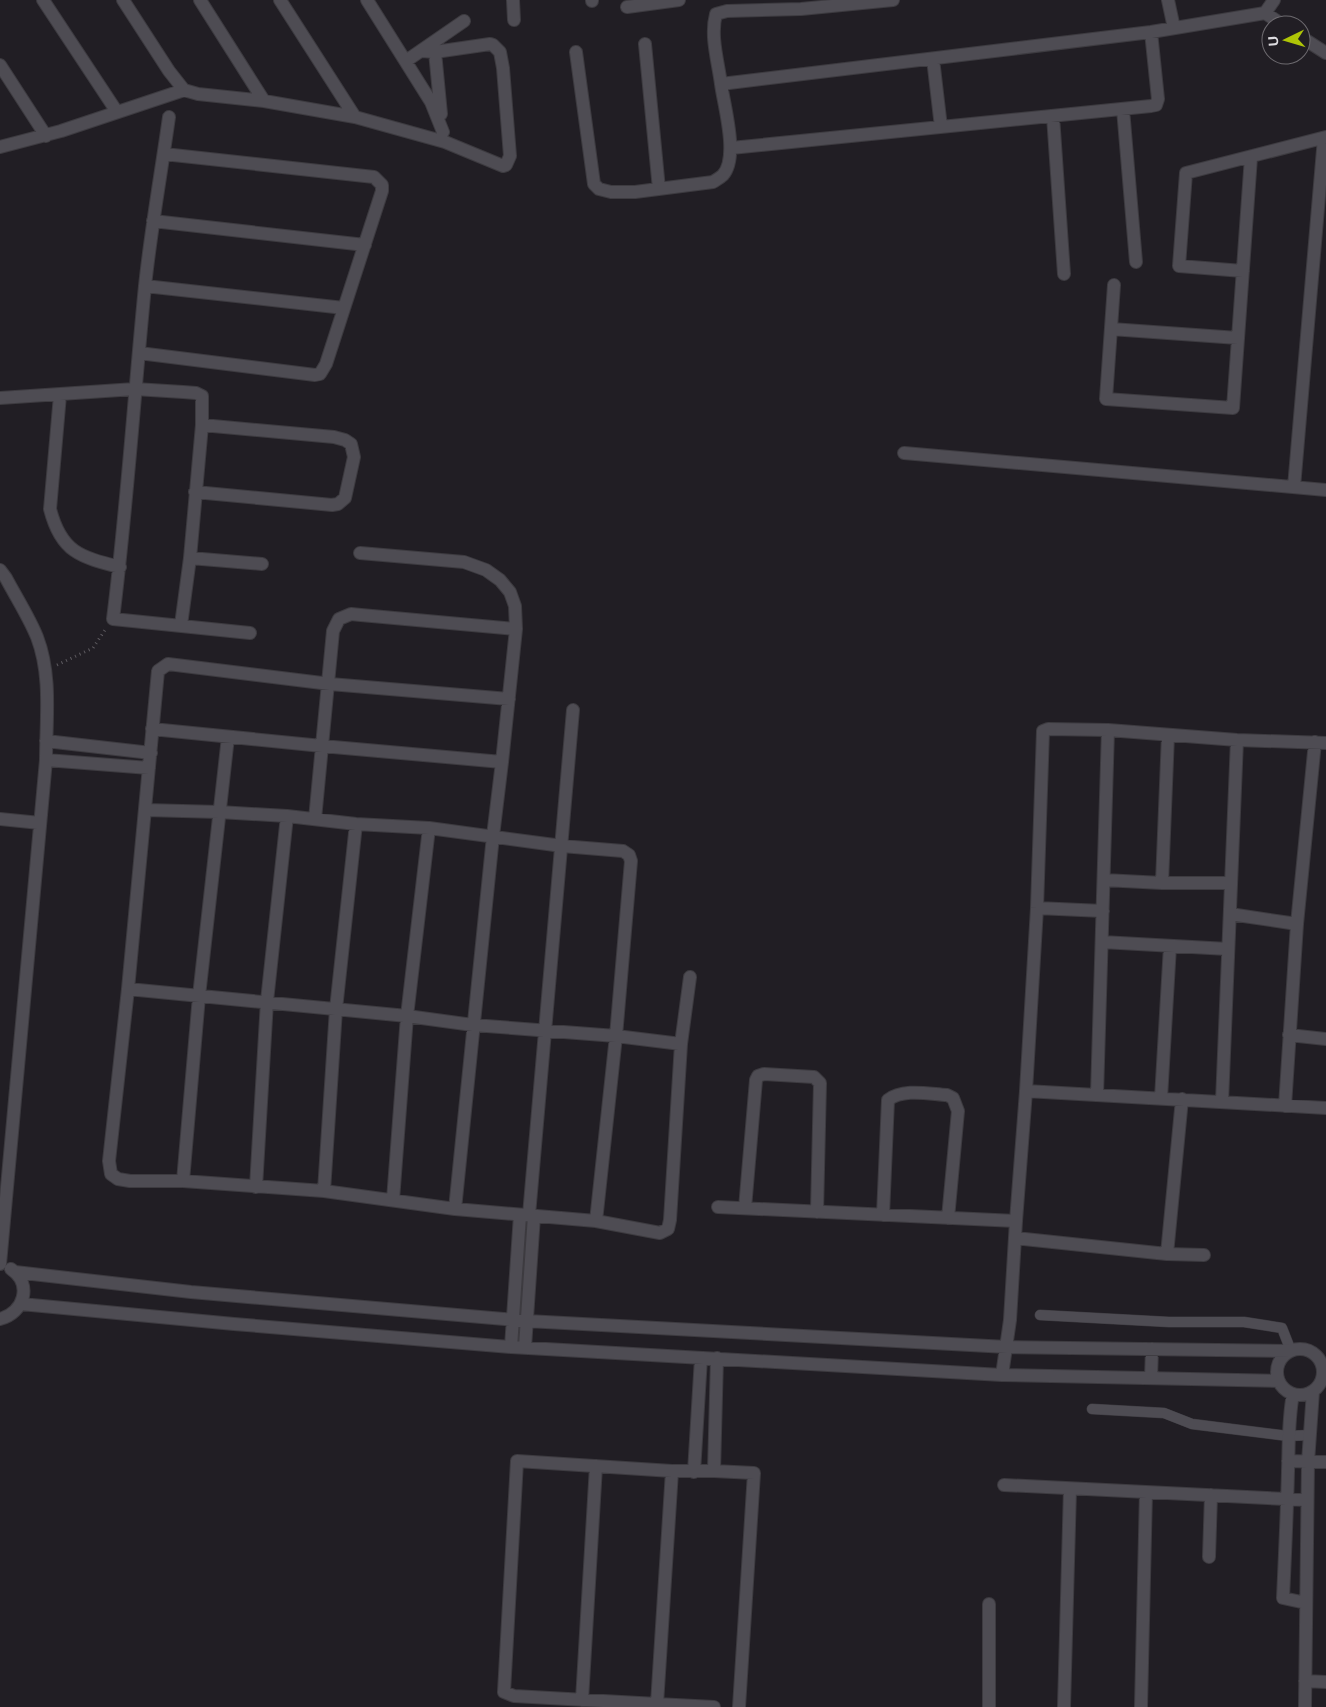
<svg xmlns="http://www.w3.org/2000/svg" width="1326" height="1707" font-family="Arial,sans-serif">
<rect width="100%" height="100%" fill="#211e24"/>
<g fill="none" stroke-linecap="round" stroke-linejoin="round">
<defs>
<path id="lane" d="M 1040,1315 L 1169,1322 L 1244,1322 L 1282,1328 L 1291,1351
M 1092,1409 L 1164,1413 L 1192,1424 L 1288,1436 L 1310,1435"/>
<path id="street" d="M 43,0 L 117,112
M 123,0 L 169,71 L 184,90 L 198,94 L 264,101 L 355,117 L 445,142 L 503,166 L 506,165 L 510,156 L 503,68 L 500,52 L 493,45 L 490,44 L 435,52 L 422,51
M 200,0 L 264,101
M 280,0 L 355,117
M 367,0 L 431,102 L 443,132
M 513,0 L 514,20
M 592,0 L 592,1
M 1168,0 L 1174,28
M 627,7 L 679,0
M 1265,13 L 1283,25
M 1301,37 L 1326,53
M 645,44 L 659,189
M 435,52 L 441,114
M 576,52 L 594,184 L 599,189 L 611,192 L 635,192 L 713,182 C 716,180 720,178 723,175 C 739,157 724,106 721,84 L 1151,32 L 1265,13 L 1274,0
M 933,59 L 941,127
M 406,61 L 464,21
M 0,65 L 46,136
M 721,84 C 718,61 710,36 716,14 L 727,11 L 801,9 L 893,0
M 1123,109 L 1136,262
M 1053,116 L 1064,274
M 169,117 C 161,174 151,229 145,286 C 134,397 127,508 113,619 L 250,633
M 0,147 L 61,131 L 184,90
M 731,148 L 1151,106 L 1156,105 L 1158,99 L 1151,32
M 153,221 L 365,245
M 1243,271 L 1179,266 L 1186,173 L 1326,137
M 1114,285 L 1106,399 L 1233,408 L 1251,157
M 145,286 L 344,308
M 1111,329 L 1238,338
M 139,353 L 315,375 L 320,374 L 326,364 L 382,191 L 382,185 L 374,177 L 164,154
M 60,395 L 50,509 C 61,552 80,557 120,567
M 0,398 L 135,389 L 183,392 L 196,393 L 202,396 L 202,425 L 190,558 L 181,625
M 904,453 L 1326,490
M 1294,487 L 1324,138
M 195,492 L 332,505 L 338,504 L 345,498 L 354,457 L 351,444 L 345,440 L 334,437 L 202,425
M 360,553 L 464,562 L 486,570 L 500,580 L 510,592 L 515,606 L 516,629 L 502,762 L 493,836 L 455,1209
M 190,558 L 262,564
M 0,570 L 6,578 C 16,597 29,617 37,637 C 52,676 46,719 46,760 L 0,1264
M 509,699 L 330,684 L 168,664 L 158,671 L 128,989 L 109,1161 L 111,1174 L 118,1179 L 130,1181 L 183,1181 L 324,1191 L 455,1209 L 596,1221 L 660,1233 L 668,1229 L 670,1220 L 681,1044 L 690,977
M 152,729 L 322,746 L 502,762
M 46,741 L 151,753
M 46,760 L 149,768
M 146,810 L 219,812 L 287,816 L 356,824 L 429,828 L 562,846 L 623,851 L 629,855 L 631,861 L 616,1036 L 596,1221
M 0,819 L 40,823
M 315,819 L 333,631 L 339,619 L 351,614 L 361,615 L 516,629
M 1104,880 L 1162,883 L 1231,883
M 1162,883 L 1168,735
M 1037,908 L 1103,911
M 1230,914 L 1297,924
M 1102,942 L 1228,949
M 128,989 L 407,1016 L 473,1025 L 616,1036 L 681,1044
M 1289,1035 L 1326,1039
M 1026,1091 L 1326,1108
M 1097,1095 L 1108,730
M 1161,1098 L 1170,946
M 1222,1102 L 1237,740
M 1285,1106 L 1297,924 L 1315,742
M 183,1181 L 199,996 L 228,737
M 256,1187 L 267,1001 L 287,816
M 324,1191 L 336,1009 L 356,824
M 393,1200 L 407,1016 L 429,828
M 718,1207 L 1016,1221
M 745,1208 L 756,1080 L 758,1076 L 764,1074 L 814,1077 L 820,1083 L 817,1212
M 529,1215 L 573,710
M 883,1215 L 888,1100 C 903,1088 929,1094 947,1095 L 953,1098 L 958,1111 L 948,1218
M 1015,1238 L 1167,1254 L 1204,1255
M 1167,1254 L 1182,1099
M 15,1272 L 191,1292 L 527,1321 L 1007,1347 L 1291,1351
M 21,1304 L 234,1324 L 511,1347 L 1002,1375 L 1279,1381
M 0,1319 C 24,1313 33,1284 11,1269
M 511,1347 L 520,1215
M 525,1347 L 534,1216
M1277 1372a23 23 0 1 1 46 0a23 23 0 1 1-46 0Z
M 1002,1375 L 1010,1320 L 1016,1221 L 1026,1091 L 1037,908 L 1043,731 L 1048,729 L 1108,730 L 1237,740 L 1326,743
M 1151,1378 L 1152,1349
M 1293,1394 C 1288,1420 1289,1444 1288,1471 C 1287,1513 1285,1555 1283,1598 L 1306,1603
M 1288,1461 L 1326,1462
M 672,1471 L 657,1704 L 514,1696 L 504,1692 L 517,1461 L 672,1471 L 714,1471 L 717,1358
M 714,1471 L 754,1473 L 739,1707
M 694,1472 L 701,1358
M 1004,1485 L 1307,1500
M 1209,1557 L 1211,1495
M 989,1604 L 989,1707
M 1305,1681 L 1326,1682
M 582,1700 L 596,1466
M 657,1704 L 714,1707
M 1064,1707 L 1070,1489
M 1141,1707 L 1146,1492
M 1305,1707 L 1308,1462 L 1313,1391"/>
</defs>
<!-- lane casing -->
<use href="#lane" stroke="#3d3b40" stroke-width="11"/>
<!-- street casing -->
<use href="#street" stroke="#3d3b40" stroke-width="14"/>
<!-- path -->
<path stroke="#5e5b60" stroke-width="3" stroke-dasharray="1 4" stroke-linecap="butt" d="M 57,665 L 93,648 L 105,630"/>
<!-- lane -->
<use href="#lane" stroke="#4e4c53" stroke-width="10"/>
<!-- street -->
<use href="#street" stroke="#4e4c53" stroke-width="12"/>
</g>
<!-- north arrow -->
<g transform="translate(1286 40) rotate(265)"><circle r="24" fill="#211e24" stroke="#6d6a6f"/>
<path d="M0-4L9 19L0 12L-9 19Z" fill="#afc507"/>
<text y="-8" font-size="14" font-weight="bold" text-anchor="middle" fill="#dedce0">U</text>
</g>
</svg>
